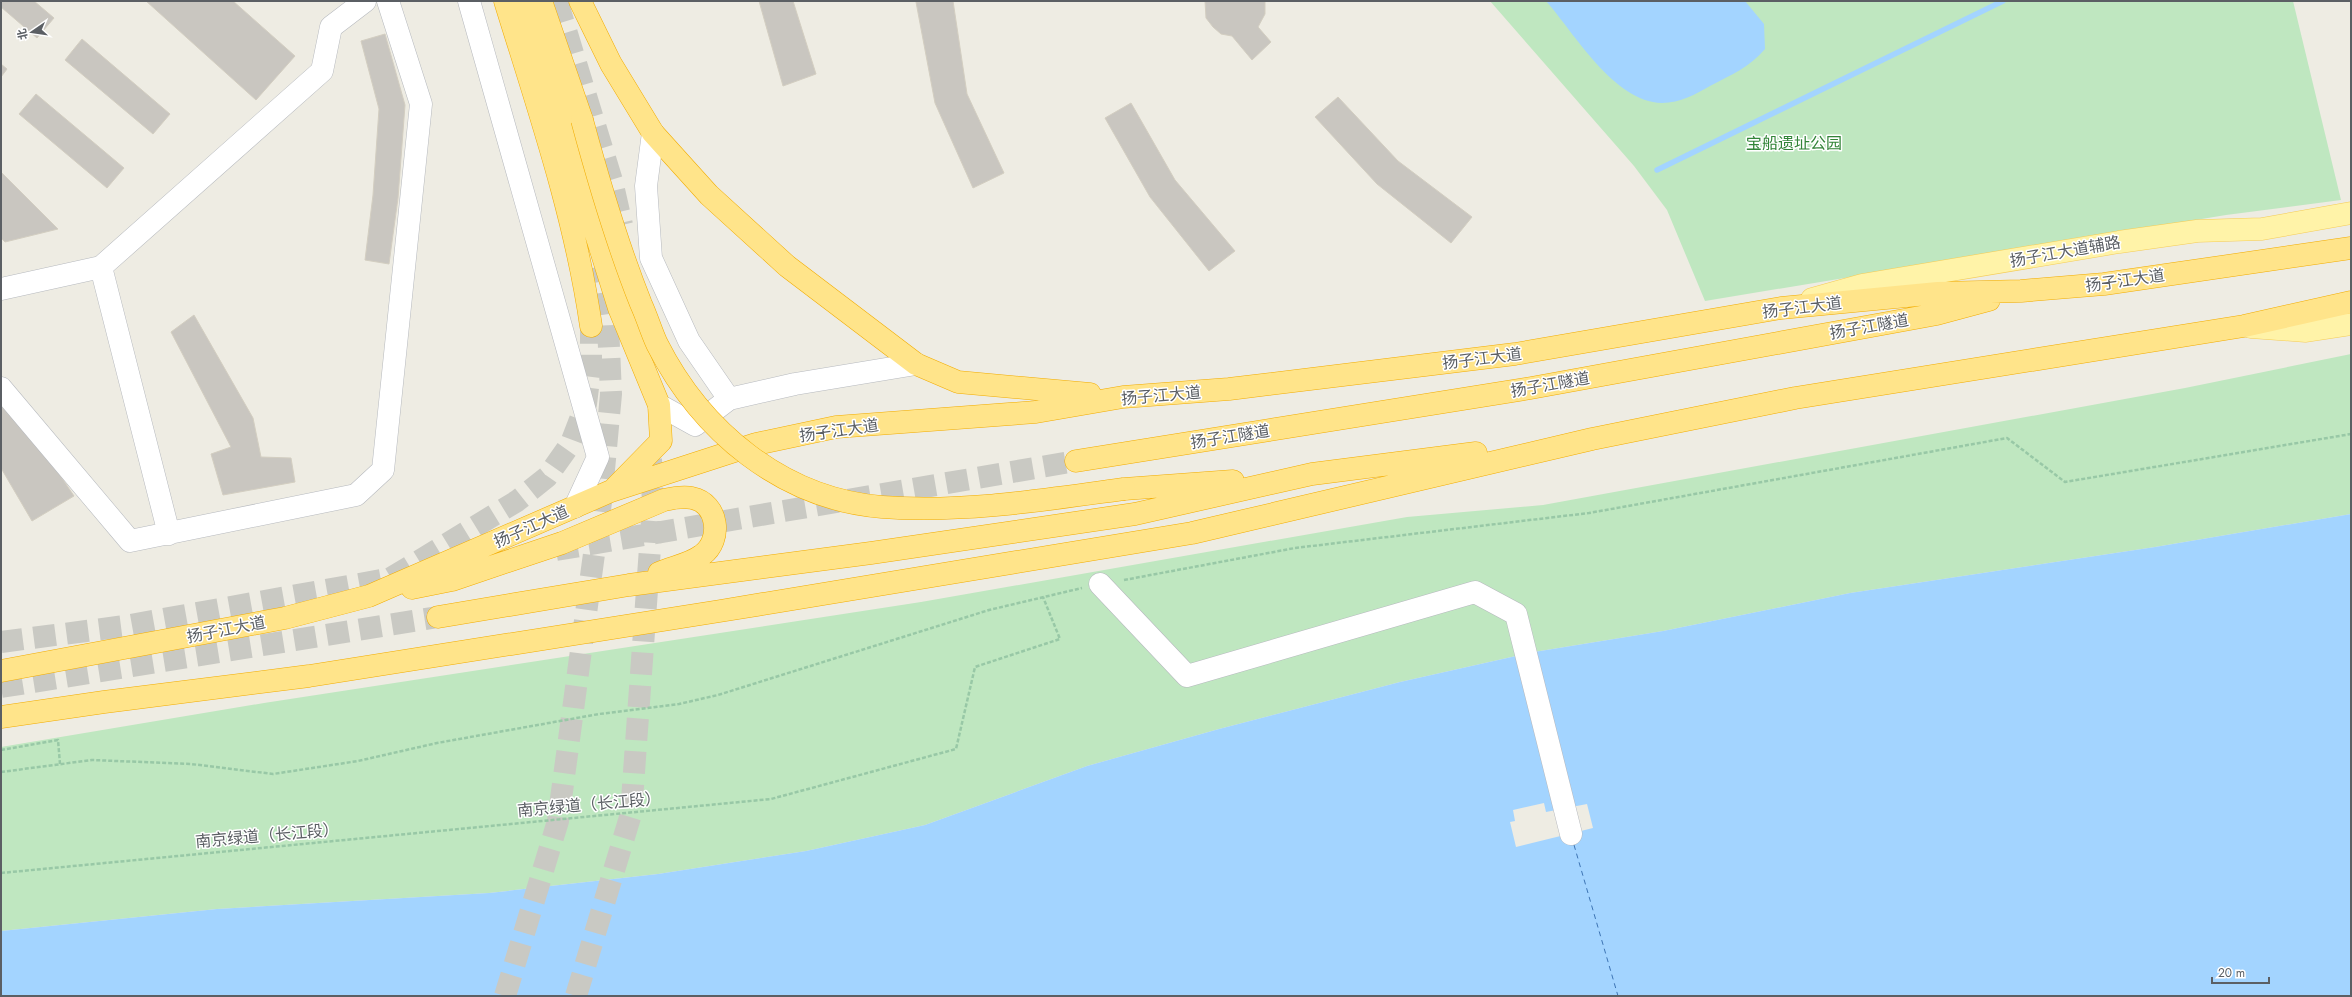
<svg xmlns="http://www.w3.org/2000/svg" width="2352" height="997" font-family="Jost,'Noto Sans SC',sans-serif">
<rect width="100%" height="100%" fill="#eeece3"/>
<!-- green -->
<path fill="#bfe7c0" d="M 1490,1 L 2293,1 L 2341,200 L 2226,215 L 1705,301 L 1667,210 L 1634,166 Z
M 2351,354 L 2351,514 L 2155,547 L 1850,593 L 1663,631 L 1534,652 L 1400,682 L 1219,729 L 1087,766 L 925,825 L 806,851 L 658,874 L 489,893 L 217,909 L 1,931 L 1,747 L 264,703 L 921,602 L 1407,517 L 1543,505 L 2185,388 Z"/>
<!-- water -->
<path fill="#a3d4ff" d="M 1546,1 L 1745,1 L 1764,24 L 1765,49 C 1750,67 1731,75 1710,86 C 1696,94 1680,103 1662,103 C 1614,102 1575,34 1546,1 Z
M 2351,514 L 2351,996 L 1,996 L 1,931 L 217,909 L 489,893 L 658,874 L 806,851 L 925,825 L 1087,766 L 1219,729 L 1400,682 L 1534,652 L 1663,631 L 1850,593 L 2155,547 Z"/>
<!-- pier -->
<path fill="#eeece3" d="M 1544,803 L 1546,812 L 1587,804 L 1593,828 L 1516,847 L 1510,822 L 1515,821 L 1513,810 Z"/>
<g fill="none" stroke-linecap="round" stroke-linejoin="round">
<!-- stream -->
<path stroke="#a3d4ff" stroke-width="5.5" d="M 1657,170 L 2003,1"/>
<!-- ferry -->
<path stroke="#3d74b4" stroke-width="1" stroke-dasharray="5 4" stroke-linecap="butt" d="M 1574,845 L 1618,996"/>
</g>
<!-- building -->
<path fill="#c9c6c0" stroke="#d3cec1" d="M 1,1 L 34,1 L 54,18 L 37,38 L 1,7 Z
M 146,1 L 233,1 L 295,56 L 256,100 Z
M 759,1 L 793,1 L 816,74 L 783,86 Z
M 953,1 L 967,94 L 1004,173 L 973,188 L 935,103 L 916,2 Z
M 1205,1 L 1265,1 L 1265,14 L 1258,27 L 1271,42 L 1252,60 L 1232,36 L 1221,34 L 1213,27 L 1206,18 Z
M 385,34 L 405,105 L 398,198 L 389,264 L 365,260 L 373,195 L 379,109 L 361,41 Z
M 82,39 L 170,114 L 153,134 L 65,60 Z
M 1,64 L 7,69 L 1,77 Z
M 36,94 L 124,168 L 107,188 L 19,114 Z
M 1338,97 L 1398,161 L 1472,217 L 1451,243 L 1377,184 L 1315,117 Z
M 1131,103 L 1175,180 L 1235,251 L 1209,271 L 1150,197 L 1105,118 Z
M 1,172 L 58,229 L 5,242 L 1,238 Z
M 194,315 L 253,418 L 261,457 L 291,458 L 295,482 L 223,495 L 211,454 L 231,447 L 171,332 Z
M 1,406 L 35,438 L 74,496 L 32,521 L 1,468 Z"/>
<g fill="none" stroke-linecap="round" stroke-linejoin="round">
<!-- highway-tunnel -->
<path stroke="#c9c9c3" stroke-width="22" stroke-dasharray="22 11" stroke-linecap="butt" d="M 557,1 L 612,181 L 622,225
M 556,550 L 1076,461
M 391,578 L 517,501 L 547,477 L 571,443 L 586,404 L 591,363 L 591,326
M 1,642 L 125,626 L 404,576
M 1,687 L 438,617
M 505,996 L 558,821 L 601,502 L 611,394 L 608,325 L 599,267
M 576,996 L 631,814 L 653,506 L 651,459"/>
<defs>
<path id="minor" d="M 469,1 L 598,457 L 575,507
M 653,133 L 646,186 L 651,258 L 689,341 L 729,399 L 695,425 L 659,405
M 101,267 L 169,534
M 1,289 L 101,267 L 322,71 L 331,27 L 365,1
M 1,388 L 130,541 L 356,495 L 383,470 L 421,104 L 388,1
M 729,399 L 795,384 L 916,364
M 1100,584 L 1187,676 L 1475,592 L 1516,614 L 1571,834"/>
<path id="major" d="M 1812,299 L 1862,285 L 2119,242 L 2197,231 L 2262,229 L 2351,213
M 2251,327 L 2306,331 L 2351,324"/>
<path id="highway" d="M 505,1 C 538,108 575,215 591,326
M 523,1 L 619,308 L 659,405 L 661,441 L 613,490
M 541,1 L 582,120
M 580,1 L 611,64 L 653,133 L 709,195 L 787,266 L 916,364 L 958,382 L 1090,394
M 1076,461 L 1531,388 L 1937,314 L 1989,300
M 1124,489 L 1233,481
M 412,588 L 452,580 L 562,543 L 664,500 C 673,498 683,496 692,498 C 718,503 723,540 702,555 C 691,564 672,567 659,573
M 438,617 L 629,585 L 871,553 L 1135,514 L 1312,474 L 1476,453
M 1,671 L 285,618 L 369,596 L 611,491 L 756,444 L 836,427 L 1036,412 L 1123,397 L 1229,389 L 1515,354 L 1781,308 L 1938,293 L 2021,291 L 2104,284 L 2351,248
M 1,717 L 104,702 L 309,676 L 720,611 L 1192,533 L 1592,439 L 1795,398 L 2244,326 L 2351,302"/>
</defs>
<!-- minor casing -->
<use href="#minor" stroke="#b6b9be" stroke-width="23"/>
<!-- major casing -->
<use href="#major" stroke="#f5cc56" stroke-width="23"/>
<!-- highway casing -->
<use href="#highway" stroke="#f2ac00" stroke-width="23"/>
<!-- path -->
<path stroke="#98c8a6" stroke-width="2.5" stroke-dasharray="4 2" stroke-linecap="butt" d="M 1124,580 L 1295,548 L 1589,513 L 2007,438 L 2065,482 L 2351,434
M 1,750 L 58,740 L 60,764
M 1,772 L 92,760 L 191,764 L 273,774 L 358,761 L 437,743 L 599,714 L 679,704 L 718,695 L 989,610 L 1082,588
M 1,873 L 771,799 L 956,749 L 975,667 L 1060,639 L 1043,597"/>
<!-- minor -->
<use href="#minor" stroke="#fff" stroke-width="22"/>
<!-- major -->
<use href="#major" stroke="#fff3a8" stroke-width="22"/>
<!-- highway -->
<use href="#highway" stroke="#ffe48a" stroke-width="22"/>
<defs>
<path id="highway-bridge" d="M 582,120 C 599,183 617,244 641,304 C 647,317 651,331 657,344 C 701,431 782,499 882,507 C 963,513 1044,500 1124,489"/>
</defs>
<!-- highway-bridge casing -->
<use href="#highway-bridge" stroke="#f2ac00" stroke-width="23" stroke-linecap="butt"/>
<!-- highway-bridge -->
<use href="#highway-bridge" stroke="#ffe48a" stroke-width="22"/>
</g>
<g text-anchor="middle" stroke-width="3" stroke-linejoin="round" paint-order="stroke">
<!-- park labels -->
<g font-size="16" fill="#328438" stroke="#fff">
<text x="1794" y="149">宝船遗址公园</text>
</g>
<!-- street labels -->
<g font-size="16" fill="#5b5f64" stroke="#fff">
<text transform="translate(2065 251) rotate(-10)" y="6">扬子江大道辅路</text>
<text transform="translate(2125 280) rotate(-8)" y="6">扬子江大道</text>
<text transform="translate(1802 307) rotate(-7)" y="6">扬子江大道</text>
<text transform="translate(1869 326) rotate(-10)" y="6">扬子江隧道</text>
<text transform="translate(1482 358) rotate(-7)" y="6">扬子江大道</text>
<text transform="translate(1550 384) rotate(-10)" y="6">扬子江隧道</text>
<text transform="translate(1161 395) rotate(-5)" y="6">扬子江大道</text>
<text transform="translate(839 430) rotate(-8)" y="6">扬子江大道</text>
<text transform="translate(1230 436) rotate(-9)" y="6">扬子江隧道</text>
<text transform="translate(531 526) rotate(-24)" y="6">扬子江大道</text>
<text transform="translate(226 629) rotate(-11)" y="6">扬子江大道</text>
<text transform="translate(589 804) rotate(-5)" y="6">南京绿道（长江段）</text>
<text transform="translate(267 835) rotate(-5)" y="6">南京绿道（长江段）</text>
</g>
</g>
<!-- border -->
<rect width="2352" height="997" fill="none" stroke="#5b5f64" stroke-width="4"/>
<!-- north arrow -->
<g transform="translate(32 32) rotate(257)" stroke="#ffffff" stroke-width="3" paint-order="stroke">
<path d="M0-3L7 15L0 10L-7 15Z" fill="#5b5f64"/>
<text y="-6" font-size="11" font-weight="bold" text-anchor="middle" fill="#5b5f64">北</text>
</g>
<!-- scale -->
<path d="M2212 977v6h57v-6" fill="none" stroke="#5b5f64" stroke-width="2"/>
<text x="2218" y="977" font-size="12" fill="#5b5f64" stroke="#ffffff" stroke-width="3" paint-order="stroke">20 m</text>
</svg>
